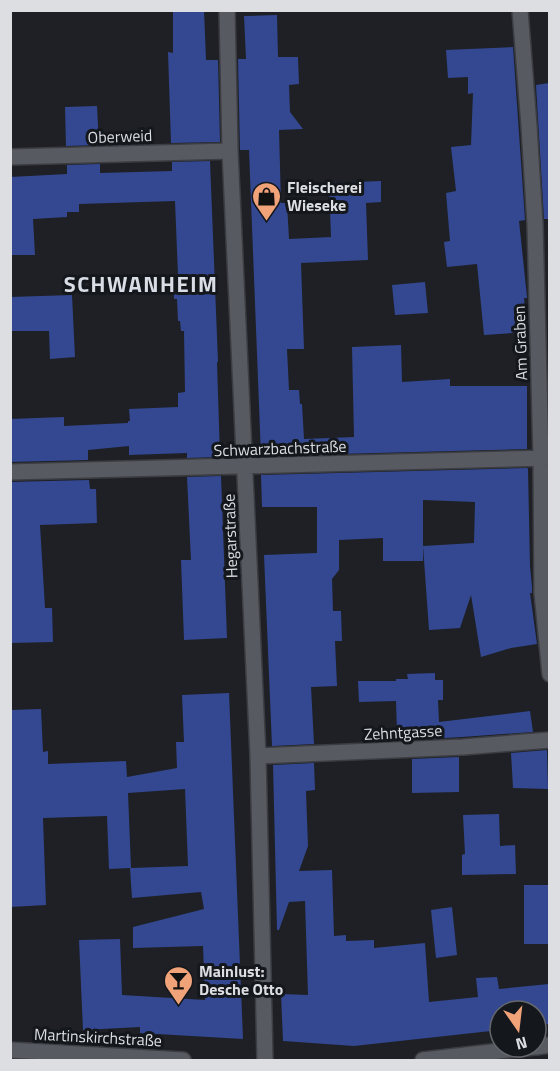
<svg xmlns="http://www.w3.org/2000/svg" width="560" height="1071" font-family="'Titillium Web',sans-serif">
<rect width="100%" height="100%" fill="#1e2026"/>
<!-- building -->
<path fill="#334890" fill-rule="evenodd" d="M 173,10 L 204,10 L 206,60 L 218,60 L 220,142 L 171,143 L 168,52 L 173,53 Z
M 277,15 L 278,57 L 298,57 L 299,84 L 289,85 L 290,112 L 303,129 L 279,130 L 281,203 L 287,203 L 289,239 L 331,237 L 329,183 L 381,181 L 381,202 L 366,203 L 368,260 L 301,263 L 304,349 L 287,349 L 289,390 L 299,390 L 300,404 L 302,404 L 304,439 L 354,437 L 352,347 L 401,345 L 402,382 L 450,379 L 450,386 L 527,386 L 527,449 L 261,456 L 249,150 L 240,150 L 238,59 L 246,59 L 244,16 Z
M 513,47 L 525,220 L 519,221 L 527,297 L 527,298 L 524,298 L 527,332 L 484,335 L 477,264 L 447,267 L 444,242 L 450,241 L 446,193 L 456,191 L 451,147 L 471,145 L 473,93 L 468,94 L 468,77 L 448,78 L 446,50 Z
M 549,83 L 549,219 L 544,219 L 536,85 Z
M 97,106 L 99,145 L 66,146 L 65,107 Z
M 210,161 L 218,362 L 217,362 L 220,457 L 187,458 L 187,453 L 129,455 L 129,446 L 88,450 L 88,460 L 10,462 L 10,419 L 64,417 L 64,426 L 128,423 L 128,421 L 130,421 L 129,409 L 178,407 L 178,393 L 185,392 L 184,331 L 181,331 L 180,321 L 178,321 L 177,299 L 174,299 L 173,275 L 178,275 L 175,201 L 79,204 L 79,212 L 67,212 L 67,217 L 33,219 L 35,255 L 10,255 L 10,177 L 67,174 L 67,165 L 100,164 L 100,173 L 172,171 L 172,162 Z
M 425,282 L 428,313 L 395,315 L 392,285 Z
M 72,295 L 75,357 L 50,359 L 49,331 L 10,331 L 10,297 Z
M 527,468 L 528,469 L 530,566 L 532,587 L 532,593 L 530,593 L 537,644 L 511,648 L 481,657 L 471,595 L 460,628 L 429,630 L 423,546 L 423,561 L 383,561 L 383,538 L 339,540 L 339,570 L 332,579 L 333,611 L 341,611 L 342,641 L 335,641 L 337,686 L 311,687 L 314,744 L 272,746 L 264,555 L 317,553 L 317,507 L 262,507 L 261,475 ZM 423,500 L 475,502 L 474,543 L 423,546 Z
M 221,476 L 227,638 L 184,640 L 181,560 L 191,560 L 187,477 Z
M 89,480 L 90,489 L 96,489 L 97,523 L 40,525 L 45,608 L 52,608 L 53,642 L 10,643 L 10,482 Z
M 435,673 L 435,680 L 443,680 L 443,700 L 438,700 L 439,722 L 530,711 L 533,732 L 462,737 L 410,740 L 409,732 L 397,733 L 396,701 L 359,702 L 358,681 L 396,681 L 396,679 L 408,679 L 407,674 Z
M 229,693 L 243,1039 L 140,1033 L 140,1027 L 83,1030 L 79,940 L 120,939 L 122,995 L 205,1000 L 203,946 L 133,948 L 133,927 L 204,909 L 201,892 L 132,898 L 130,868 L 109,869 L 107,816 L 43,818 L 46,905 L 10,907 L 10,710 L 41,709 L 43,752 L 48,751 L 48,764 L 126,761 L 127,777 L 177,768 L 176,742 L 184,742 L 182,695 ZM 185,789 L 188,866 L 131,868 L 128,793 Z
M 547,750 L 548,789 L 513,788 L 511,753 Z
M 459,757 L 459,792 L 412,793 L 412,759 Z
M 314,763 L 315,790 L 306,791 L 308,846 L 299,871 L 332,870 L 334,936 L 346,935 L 346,941 L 374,940 L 374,948 L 425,943 L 429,1002 L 478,997 L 476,978 L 497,977 L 499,989 L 549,984 L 549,1024 L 536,1026 L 536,1011 L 500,1011 L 500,1030 L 354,1046 L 283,1041 L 281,994 L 308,995 L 305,901 L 289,902 L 279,930 L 277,930 L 273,765 Z
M 499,814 L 500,846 L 515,845 L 516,874 L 462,875 L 462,855 L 465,854 L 463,815 Z
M 524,885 L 549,885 L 549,944 L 524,944 Z
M 452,907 L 457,955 L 436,958 L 431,910 Z"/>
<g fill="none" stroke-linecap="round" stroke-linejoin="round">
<defs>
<path id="minor" d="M 227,10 L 230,151 L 258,756 L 265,1060
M 520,10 L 529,126 L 535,224 L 541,458 L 542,593 L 550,674
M 10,157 L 230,151
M 10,472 L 550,458
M 258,756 L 463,747 L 550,740
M 536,1047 L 550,1045
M 10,1050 L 183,1060
M 423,1060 L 534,1047"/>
</defs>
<!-- minor casing -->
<use href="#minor" stroke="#3b3d42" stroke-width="18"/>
<!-- minor -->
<use href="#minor" stroke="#585a61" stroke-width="15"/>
</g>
<!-- icons -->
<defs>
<symbol id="shop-pin" viewBox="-11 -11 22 30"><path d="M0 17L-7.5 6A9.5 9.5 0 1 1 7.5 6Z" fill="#f0a279" stroke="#14171c"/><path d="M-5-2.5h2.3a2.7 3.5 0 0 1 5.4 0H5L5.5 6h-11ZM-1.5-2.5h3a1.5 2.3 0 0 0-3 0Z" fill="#111"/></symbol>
<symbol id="bar-pin" viewBox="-11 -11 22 30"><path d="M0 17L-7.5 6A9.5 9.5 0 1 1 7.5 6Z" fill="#f0a279" stroke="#14171c"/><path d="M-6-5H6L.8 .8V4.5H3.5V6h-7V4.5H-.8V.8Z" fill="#111"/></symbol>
</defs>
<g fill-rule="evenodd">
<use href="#shop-pin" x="250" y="180" width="33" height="45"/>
<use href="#bar-pin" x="162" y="964" width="33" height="45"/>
</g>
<g text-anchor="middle" stroke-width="6" stroke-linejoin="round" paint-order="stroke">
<!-- street labels -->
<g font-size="16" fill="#dcdee2" stroke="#14171c">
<text transform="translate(120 136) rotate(-2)" y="6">Oberweid</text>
<text transform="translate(520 343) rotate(-92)" y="6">Am Graben</text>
<text transform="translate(280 448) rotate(-2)" y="6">Schwarzbachstraße</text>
<text transform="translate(230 536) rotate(-92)" y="6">Hegarstraße</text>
<text transform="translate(403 732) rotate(-3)" y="6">Zehntgasse</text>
<text transform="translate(98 1037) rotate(3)" y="6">Martinskirchstraße</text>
</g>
<!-- poi labels -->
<g font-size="16" font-weight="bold" fill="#dcdee2" stroke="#14171c" text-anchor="start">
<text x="287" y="193">Fleischerei<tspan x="287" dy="18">Wieseke</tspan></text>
<text x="199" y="977">Mainlust:<tspan x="199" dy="18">Desche Otto</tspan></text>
</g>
<!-- district labels -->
<g font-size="22" font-weight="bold" letter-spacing="1.5" fill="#d9dde5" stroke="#14171c">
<text x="141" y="292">SCHWANHEIM</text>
</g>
</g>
<!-- border -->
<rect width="560" height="1071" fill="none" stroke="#dcdee2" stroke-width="24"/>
<!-- north arrow -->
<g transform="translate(518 1029) rotate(166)"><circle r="28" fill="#14171c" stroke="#64676b" stroke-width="1.5"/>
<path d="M0-4.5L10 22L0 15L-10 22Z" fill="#f0a279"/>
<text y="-9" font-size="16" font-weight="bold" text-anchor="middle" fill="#dcdee2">N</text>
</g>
</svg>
